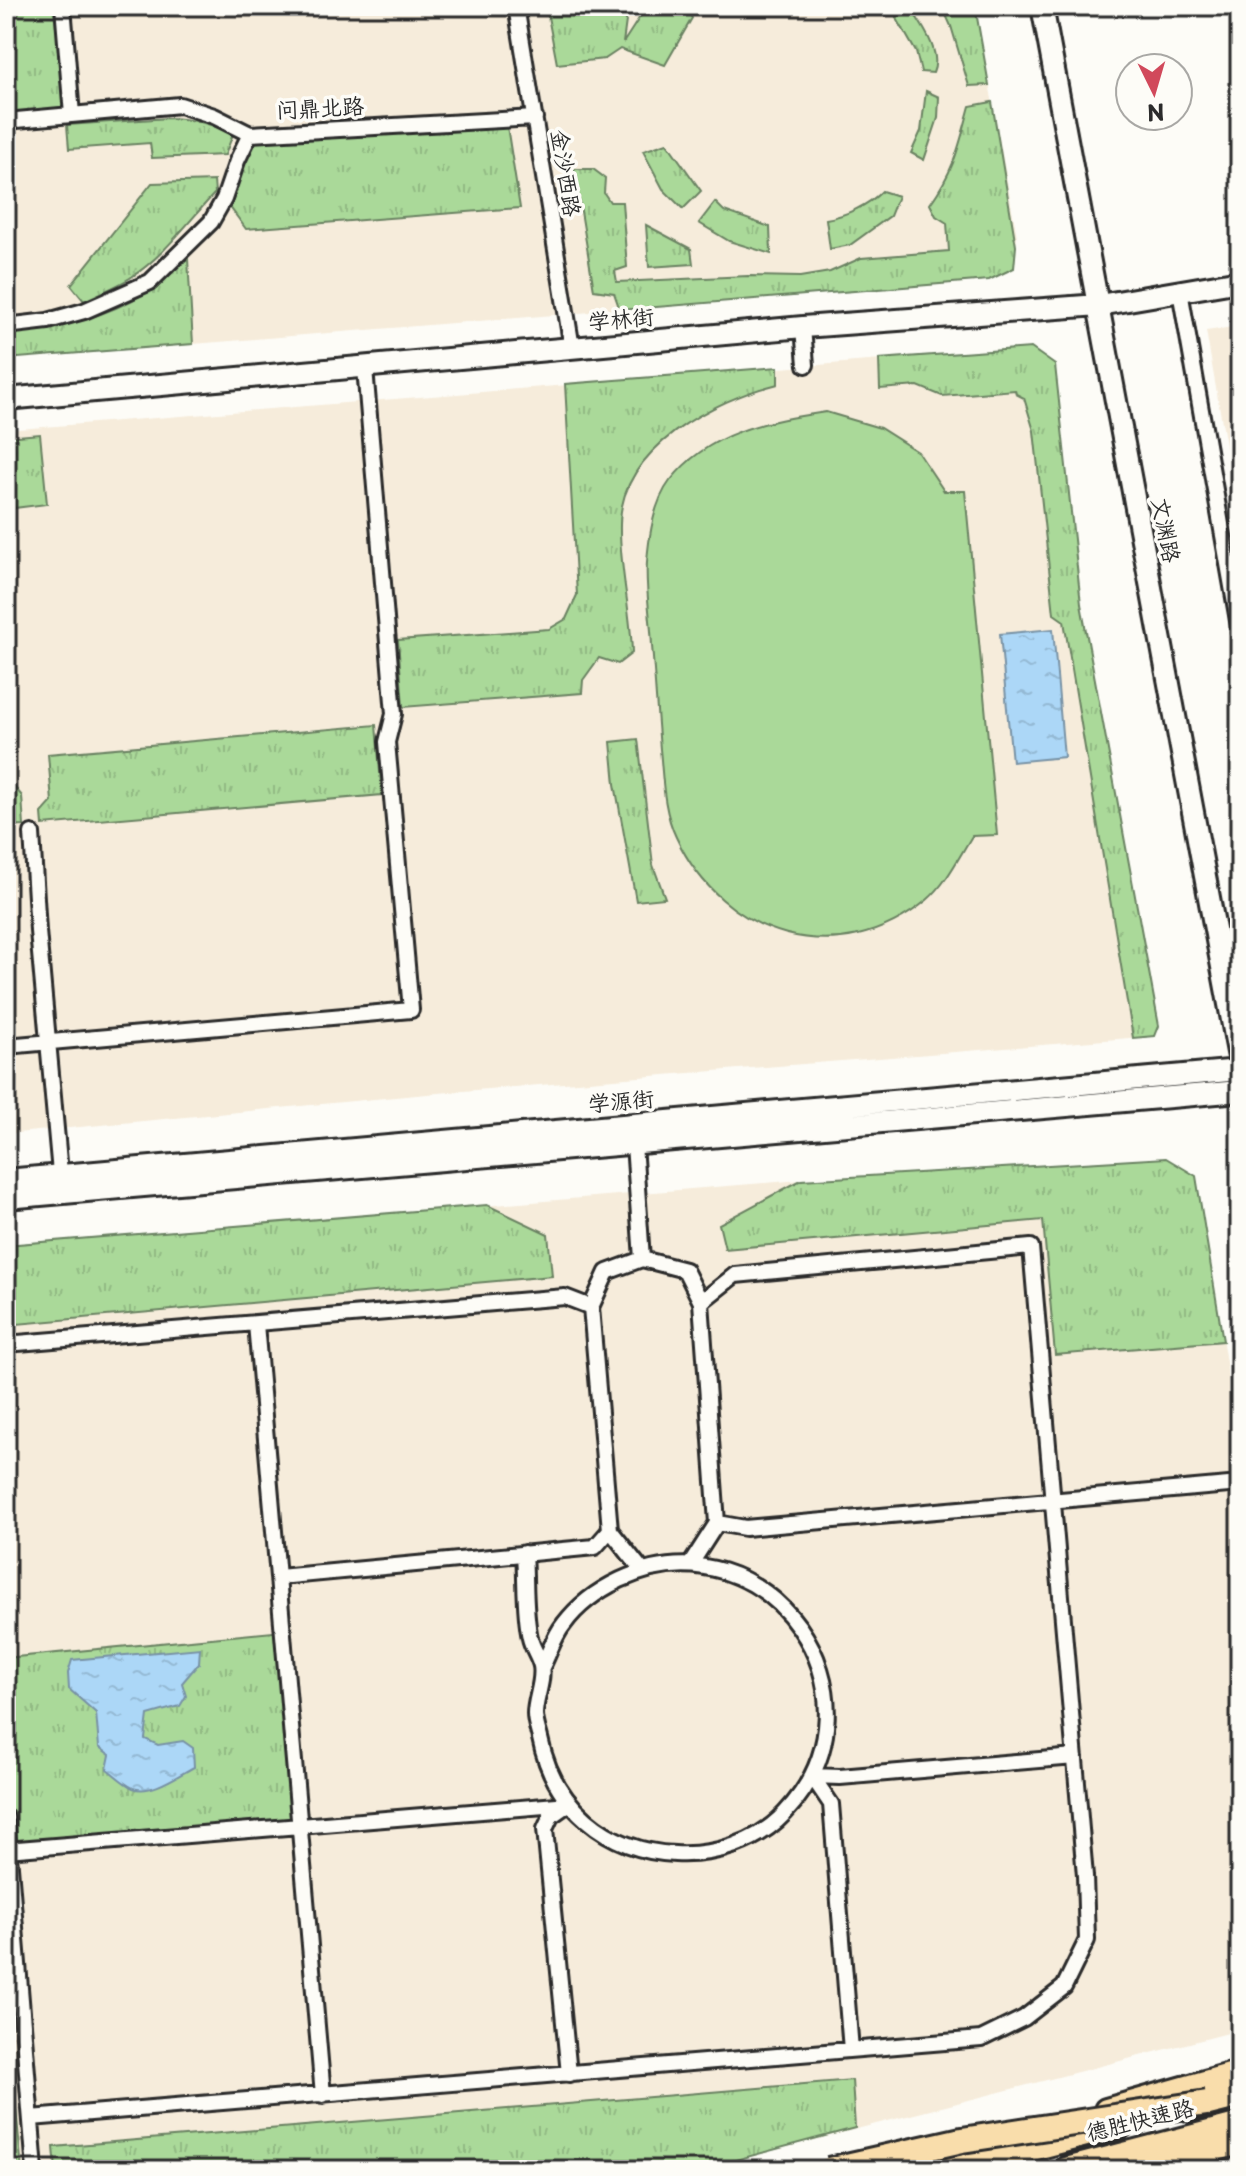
<svg xmlns="http://www.w3.org/2000/svg" width="1246" height="2176" font-family="'Playpen Sans','LXGW WenKai TC',sans-serif">
<defs>
<pattern id="grass-tufts" width="24" height="20" patternUnits="userSpaceOnUse" patternTransform="scale(2)"><rect width="24" height="20" fill="#aad999"/><path d="M3 7l-1-3M5 7V3M7 7l1-3M15 17l-1-3M17 17v-4M19 17l1-3" fill="none" stroke="#92ba84"/></pattern>
<pattern id="water-ripples" width="26" height="14" patternUnits="userSpaceOnUse" patternTransform="scale(2)"><rect width="26" height="14" fill="#acd7f7"/><path d="M2 4q2-2 4 0t4 0M15 11q2-2 4 0t4 0" fill="none" stroke="#94b9d4"/></pattern>
</defs>
<rect width="100%" height="100%" fill="#fdfcf7"/>
<filter id="ink" filterUnits="userSpaceOnUse"><feTurbulence type="fractalNoise" baseFrequency=".0125" numOctaves="2"/><feDisplacementMap in="SourceGraphic" scale="16" xChannelSelector="R" yChannelSelector="G"/><feConvolveMatrix kernelMatrix="1 2 1 2 8 2 1 2 1" color-interpolation-filters="sRGB"/></filter>
<g filter="url(#ink)">
<!-- built -->
<path fill="#f6ecdb" d="M 6,6 L 975,6 L 1017,236 L 1014,268 L 989,280 L 6,359 Z
M 1240,326 L 1240,507 L 1237,508 L 1206,331 Z
M 1031,348 L 1055,365 L 1081,604 L 1159,1026 L 1155,1036 L 438,1093 L 6,1134 L 6,430 Z
M 1166,1158 L 1196,1176 L 1240,1449 L 1240,2030 L 698,2170 L 6,2170 L 6,1245 L 801,1180 Z"/>
<!-- grass -->
<path fill="url(#grass-tufts)" stroke="#6a8262" stroke-width="2" d="M 6,6 L 64,6 L 72,115 L 6,121 Z
M 546,6 L 628,6 L 623,43 L 647,6 L 683,6 L 692,18 L 665,65 L 620,49 L 605,59 L 557,64 Z
M 942,6 L 975,6 L 989,85 L 969,86 L 951,26 Z
M 912,10 C 923,27 942,53 933,73 L 921,72 L 916,52 L 896,17 Z
M 926,91 L 939,97 L 938,118 L 924,160 L 911,153 L 921,131 Z
M 992,102 L 1016,246 L 1014,268 L 989,280 L 620,310 L 614,293 L 594,290 L 574,169 L 593,169 L 605,178 L 604,193 L 610,202 L 622,202 L 627,267 L 615,271 L 617,282 L 748,276 L 800,277 L 830,272 L 861,258 L 949,251 L 947,223 L 936,216 L 930,204 C 955,169 959,146 970,106 Z
M 169,118 C 194,119 211,124 233,134 L 225,155 L 152,158 L 150,143 L 69,149 L 67,125 Z
M 506,120 L 520,208 L 246,229 L 224,199 L 250,134 Z
M 667,143 L 701,191 L 683,209 L 663,189 L 643,151 Z
M 214,181 L 215,193 C 187,223 164,256 130,278 C 116,287 99,293 84,301 L 71,285 L 152,183 Z
M 882,191 L 898,196 L 890,216 L 850,245 L 830,249 L 826,219 C 845,216 869,205 882,191 Z
M 715,202 L 724,211 L 770,227 L 771,254 L 729,241 L 699,223 Z
M 646,225 L 691,249 L 693,264 L 649,267 Z
M 188,259 L 193,344 L 6,359 L 6,332 C 56,330 106,317 149,291 C 163,282 175,269 188,259 Z
M 1031,348 L 1055,365 L 1081,604 L 1159,1026 L 1155,1036 L 1133,1038 L 1064,621 L 1054,614 L 1034,431 L 1024,398 L 1016,394 L 1015,390 L 942,396 L 918,386 L 880,389 L 879,359 Z
M 778,367 L 778,384 C 714,400 620,448 620,525 C 619,565 631,611 632,653 L 618,664 L 599,658 L 583,680 L 582,693 L 403,707 L 398,640 L 549,629 L 566,619 L 577,595 L 565,384 Z
M 40,434 L 47,504 L 6,509 L 6,437 Z
M 376,725 L 382,795 L 43,825 L 42,813 L 52,802 L 48,754 Z
M 638,739 L 653,865 L 665,898 L 636,901 L 615,784 L 611,742 Z
M 8,764 L 10,782 L 22,796 L 24,826 L 6,827 L 6,765 Z
M 1166,1158 L 1196,1176 L 1223,1341 L 1055,1355 L 1043,1220 L 725,1249 L 719,1224 L 801,1180 Z
M 487,1205 L 548,1234 L 552,1276 L 6,1325 L 6,1245 Z
M 283,1631 L 301,1827 L 9,1850 L 6,1818 L 6,1658 Z
M 852,2080 L 855,2128 L 698,2170 L 56,2170 L 54,2147 Z"/>
<!-- garden -->
<path fill="#aad999" stroke="#6a8262" stroke-width="2" d="M 826,412 L 880,428 L 918,452 L 944,491 L 965,491 L 997,835 L 972,836 C 959,857 946,884 927,900 C 839,973 723,938 676,837 C 663,810 663,778 660,749 C 657,714 655,680 652,646 C 651,619 645,589 647,562 C 649,535 654,502 670,481 C 709,431 767,421 826,412 Z
M 6,2006 L 22,2170 L 6,2170 Z"/>
<!-- water -->
<path fill="url(#water-ripples)" stroke="#7892a5" stroke-width="2" d="M 1053,629 L 1064,757 L 1012,762 L 1000,634 Z
M 200,1648 L 199,1663 L 182,1683 L 186,1696 L 180,1706 L 148,1715 L 145,1739 L 158,1745 L 183,1741 L 193,1748 L 194,1767 C 178,1775 152,1795 133,1788 C 124,1784 115,1775 107,1769 L 110,1755 L 99,1747 L 96,1713 L 69,1689 L 68,1673 L 72,1660 Z"/>
<g fill="none" stroke-linecap="round" stroke-linejoin="round">
<defs>
<path id="street" d="M 63,6 L 72,115
M 516,6 L 572,348
M 6,121 L 180,105 L 214,116 L 250,134
M 1180,291 L 1240,632
M 6,326 L 48,321 L 84,311 L 150,282 L 211,222 L 224,199 L 237,161 L 250,134 L 535,118
M 803,327 L 806,365
M 32,833 L 38,931 L 61,1184
M 6,1046 L 411,1010 L 387,742 L 394,714 L 365,368
M 634,1144 L 642,1259
M 256,1324 L 323,2095
M 6,1344 L 565,1297 L 591,1307
M 717,1523 L 745,1528 L 1240,1484
M 524,1553 C 526,1581 524,1612 530,1638 C 532,1648 539,1656 541,1666 C 544,1681 535,1699 535,1714 C 535,1722 538,1730 540,1738 C 553,1805 606,1851 675,1854 C 714,1856 757,1843 785,1813 C 896,1696 767,1512 620,1580 C 599,1590 578,1605 564,1624 C 554,1636 549,1654 542,1667
M 642,1570 L 610,1530 L 591,1307 L 607,1272 L 642,1259 L 685,1270 L 701,1302 L 717,1523 L 690,1565
M 279,1577 L 595,1547 L 610,1530
M 812,1776 L 831,1804 L 851,2050
M 812,1776 L 840,1777 L 1075,1757
M 568,1804 L 551,1816 L 545,1829 L 569,2074
M 6,1818 L 35,2170
M 6,1850 L 569,1804
M 31,2118 L 981,2039 L 1024,2018 L 1064,1987 L 1087,1940 L 1085,1876 L 1031,1247 L 735,1275 L 701,1302"/>
<path id="secondary" d="M 1042,6 L 1240,1063
M 6,399 L 803,327 L 1099,305 L 1240,281
M 6,1180 L 1240,1070
M 6,1198 L 1240,1091"/>
<path id="primary" d="M 1106,2110 L 1240,2072
M 888,2170 L 938,2156
M 1132,2170 L 1240,2143"/>
<path id="highway" d="M 1188,2108 L 1240,2095
M 947,2170 L 1121,2125
M 1066,2170 L 1240,2125"/>
</defs>
<!-- street casing -->
<use href="#street" stroke="#2b2b2b" stroke-width="20"/>
<!-- secondary casing -->
<use href="#secondary" stroke="#2b2b2b" stroke-width="26"/>
<!-- primary casing -->
<use href="#primary" stroke="#2b2b2b" stroke-width="28"/>
<!-- highway casing -->
<use href="#highway" stroke="#2b2b2b" stroke-width="30"/>
<!-- street -->
<use href="#street" stroke="#fdfcf7" stroke-width="14"/>
<!-- secondary -->
<use href="#secondary" stroke="#fdfcf7" stroke-width="20"/>
<!-- primary -->
<use href="#primary" stroke="#f9ddab" stroke-width="22"/>
<!-- highway -->
<use href="#highway" stroke="#f9ddab" stroke-width="24"/>
<defs>
<path id="highway-bridge" d="M 829,2170 L 962,2140 L 1207,2103"/>
</defs>
<!-- highway-bridge casing -->
<use href="#highway-bridge" stroke="#2b2b2b" stroke-width="30" stroke-linecap="butt"/>
<!-- highway-bridge -->
<use href="#highway-bridge" stroke="#f9ddab" stroke-width="24"/>
</g>
</g>
<g text-anchor="middle" stroke-width="7" stroke-linejoin="round" paint-order="stroke">
<!-- street labels -->
<g font-size="22" fill="#2b2b2b" stroke="#fdfcf7">
<text transform="translate(320 108) rotate(-3)" y="8">问鼎北路</text>
<text transform="translate(566 173) rotate(81)" y="8">金沙西路</text>
<text transform="translate(621 319) rotate(-5)" y="8">学林街</text>
<text transform="translate(1166 530) rotate(79)" y="8">文渊路</text>
<text transform="translate(621 1101) rotate(-5)" y="8">学源街</text>
<text transform="translate(1140 2120) rotate(-14)" y="8">德胜快速路</text>
</g>
</g>
<!-- margin -->
<rect width="1246" height="2176" fill="none" stroke="#fdfcf7" stroke-width="32"/>
<rect x="16" y="16" width="1214" height="2144" fill="none" stroke="#2b2b2b" stroke-width="3" filter="url(#ink)"/>
<!-- north arrow -->
<g transform="translate(1154 92) rotate(175)"><circle r="38" fill="#fdfcf7" stroke="#a9a8a5" stroke-width="2"/>
<path d="M0-6L14 30L0 20L-14 30Z" fill="#d1495b"/>
<text y="-12" font-size="22" font-weight="bold" text-anchor="middle" fill="#2b2b2b">N</text>
</g>
</svg>
